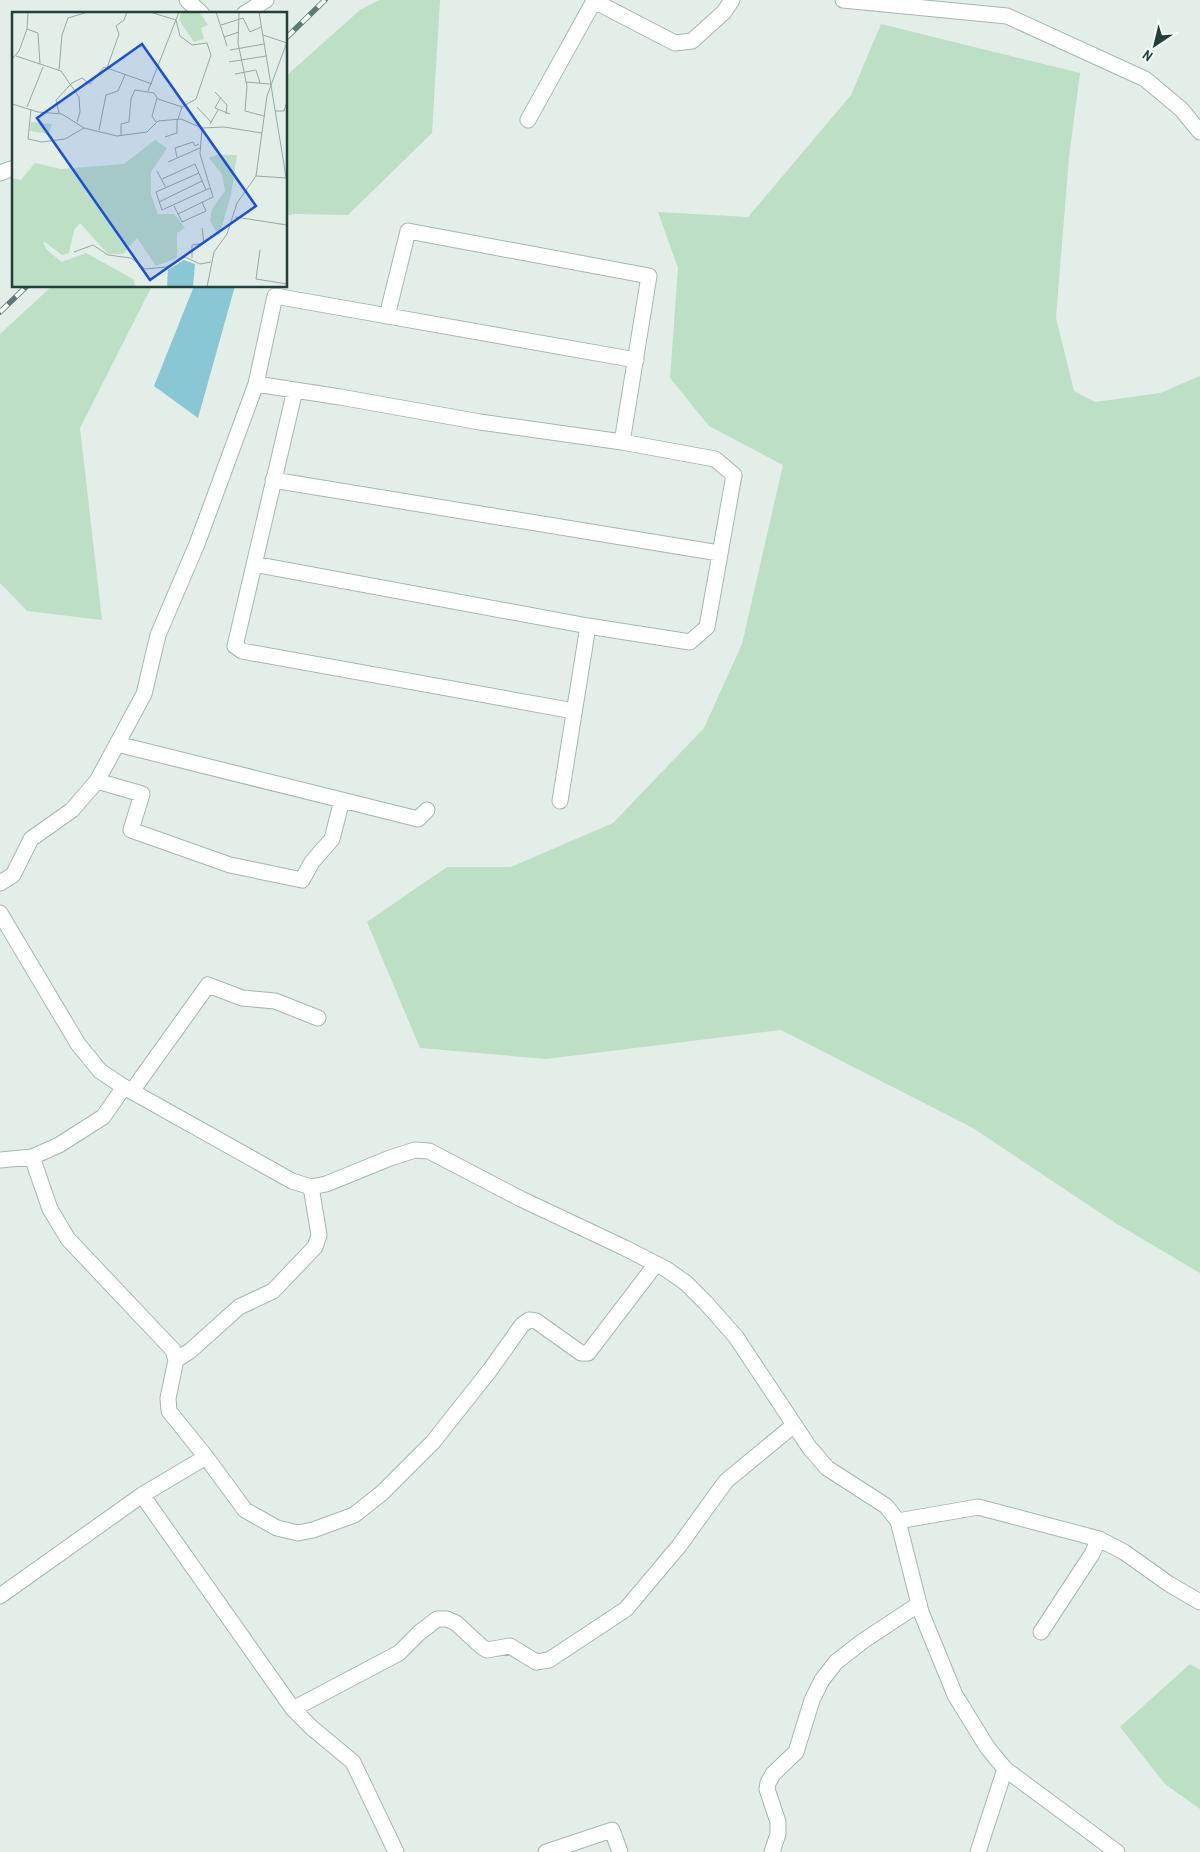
<svg xmlns="http://www.w3.org/2000/svg" width="1200" height="1852" font-family="'Archivo Narrow',sans-serif">
<rect width="100%" height="100%" fill="#e3eee9"/>
<!-- green -->
<path fill="#bcdfc6" d="M 379,0 L 440,0 L 432,133 L 348,215 L 294,214 L 286,216 L 286,76 L 360,10 Z
M 881,24 L 1080,73 L 1069,157 L 1056,318 L 1074,391 L 1095,402 L 1160,393 L 1200,376 L 1200,1273 L 1117,1224 L 973,1128 L 781,1030 L 546,1059 L 420,1048 L 367,922 L 447,867 L 511,867 L 613,823 L 704,728 L 742,644 L 783,465 L 709,426 L 670,378 L 678,268 L 658,212 L 748,217 L 851,95 Z
M 52,286 L 152,286 L 80,428 L 102,620 L 27,611 L 0,583 L 0,334 Z
M 1190,1664 L 1200,1670 L 1200,1809 L 1165,1784 L 1120,1727 Z"/>
<!-- water -->
<path fill="#8ac7d4" d="M 194,286 L 235,286 L 198,418 L 154,386 Z"/>
<g fill="none" stroke-linecap="round" stroke-linejoin="round">
<defs>
<path id="minor" d="M 187,0 L 202,14
M 843,0 L 1007,16 L 1145,79 L 1181,109 L 1200,132
M 244,14 L 266,0
M 528,120 L 594,1 L 675,43 L 692,41 L 724,12 L 732,0
M 0,173 L 14,168
M 387,316 L 408,231 L 649,276 L 622,442
M 295,390 L 235,646 L 242,651 L 574,711
M 273,480 L 719,553
M 254,564 L 588,626 L 690,642 L 707,627 L 734,475 L 715,459 L 622,442 L 480,422 L 340,397 L 256,384
M 117,744 L 418,819 L 427,810
M 97,781 L 142,794 L 131,830 L 230,865 L 302,880 L 312,862 L 332,839 L 342,800
M 560,801 L 588,626
M 0,883 L 13,875 L 31,839 L 72,810 L 97,781 L 144,694 L 158,635 L 197,544 L 256,384 L 275,296 L 636,360
M 132,1091 L 208,985 L 242,998 L 275,1001 L 318,1018
M 32,1157 L 50,1209 L 68,1239 L 173,1350 L 176,1360 L 168,1398 L 169,1411 L 206,1457 L 245,1510 L 277,1528 L 298,1533 L 313,1530 L 354,1515 L 382,1493 L 433,1442 L 490,1370 L 522,1325 L 529,1320 L 536,1321 L 581,1353 L 588,1353 L 656,1264
M 0,1160 L 32,1157 L 59,1145 L 103,1117 L 124,1087
M 176,1360 L 190,1351 L 239,1307 L 273,1291 L 315,1247 L 319,1235 L 311,1187
M 142,1495 L 293,1709 L 312,1728 L 353,1762 L 396,1852
M 898,1521 L 978,1507 L 1099,1539 L 1124,1552 L 1169,1584 L 1200,1602
M 0,1596 L 142,1495 L 206,1457
M 1041,1632 L 1092,1554 L 1099,1539
M 293,1709 L 399,1653 L 419,1633 L 437,1619 L 447,1619 L 456,1623 L 482,1647 L 487,1650 L 510,1646 L 536,1662 L 549,1660 L 626,1609 L 679,1546 L 726,1481 L 794,1425
M 546,1852 L 612,1830 L 620,1852
M 772,1852 L 778,1834 L 778,1822 L 767,1789 L 768,1783 L 773,1774 L 796,1752 L 812,1700 L 822,1680 L 836,1662 L 863,1641 L 919,1604
M 978,1852 L 1005,1769"/>
<path id="tertiary" d="M 0,913 L 78,1044 L 100,1071 L 124,1087 L 292,1181 L 311,1187 L 326,1184 L 390,1158 L 415,1150 L 429,1151 L 521,1199 L 625,1248 L 666,1269 L 686,1283 L 706,1303 L 736,1337 L 809,1447 L 827,1468 L 886,1506 L 898,1521 L 921,1612 L 955,1695 L 987,1747 L 1005,1769 L 1117,1852"/>
</defs>
<!-- minor casing -->
<use href="#minor" stroke="#a5b6b1" stroke-width="17"/>
<!-- tertiary casing -->
<use href="#tertiary" stroke="#a5b6b1" stroke-width="17"/>
<!-- minor -->
<use href="#minor" stroke="#fff" stroke-width="15"/>
<!-- tertiary -->
<use href="#tertiary" stroke="#fff" stroke-width="15"/>
<defs>
<path id="rail" d="M 286,38 L 325,0
M 0,312 L 27,286"/>
</defs>
<!-- rail casing -->
<use href="#rail" stroke="#5d7b74" stroke-width="5.5"/>
<!-- rail -->
<use href="#rail" stroke="#f4faf7" stroke-width="4" stroke-dasharray="11" stroke-linecap="butt"/>
</g>
<!-- overview -->
<g transform="translate(12 12)">
<rect width="275" height="275" fill="#e3eee9"/>
<path d="M 169,0 L 188,1 L 196,13 L 189,16 L 192,27 L 182,30 L 167,8 ZM 19,110 L 40,112 L 37,122 L 18,119 ZM 143,128 L 155,136 L 139,160 L 139,183 L 146,202 L 162,202 L 173,216 L 165,221 L 165,246 L 144,254 L 125,226 L 111,242 L 96,242 L 68,211 L 62,218 L 57,241 L 50,243 L 33,230 L 31,231 L 35,238 L 50,250 L 74,241 L 121,267 L 124,275 L 0,275 L 0,166 L 9,168 L 23,151 L 49,157 L 112,152 ZM 204,143 L 225,143 L 219,183 L 207,224 L 198,209 L 200,197 L 213,179 L 210,162 L 197,146 Z" fill="#bcdfc6"/>
<path d="M 172,248 L 183,252 L 181,275 L 155,275 L 156,258 Z" fill="#8ac7d4"/>
<path fill="none" stroke="#96a8a3" stroke-width="1" d="M 138,0 L 164,8 L 168,24 L 180,33 L 195,31 L 199,43 L 184,87 L 170,95 L 166,107M 204,0 L 215,34M 227,0 L 226,31 L 235,74 L 233,99 L 252,104M 247,0 L 275,171M 209,13 L 231,6 L 238,20 L 249,15M 15,17 L 26,21 L 28,52M 251,23 L 275,31M 212,25 L 227,20M 218,38 L 252,32M 4,44 L 49,59 L 67,85 L 68,100 L 65,110M 0,47 L 7,39 L 15,17 L 16,0M 217,50 L 254,44M 95,56 L 107,22 L 104,14 L 112,8 L 115,0M 47,58 L 50,23 L 56,6 L 76,0M 223,62 L 244,58 L 248,71M 234,70 L 258,72M 136,79 L 167,0M 203,80 L 215,93 L 214,102M 209,85 L 203,96 L 218,102M 0,92 L 26,100 L 50,102 L 72,116 L 105,124 L 135,120 L 146,109 L 169,107 L 190,116 L 212,115 L 250,121M 15,95 L 31,55M 185,95 L 199,110M 19,97 L 16,127 L 30,130 L 53,127 L 72,116M 263,99 L 272,99 L 275,90M 47,101 L 44,88 L 60,71 L 70,66 L 78,72 L 92,55 L 140,72M 144,110 L 140,104 L 145,86M 198,112 L 206,98M 87,118 L 94,83 L 106,79 L 113,63M 109,124 L 109,112 L 117,110 L 119,87 L 123,78 L 142,81 L 146,87 L 170,95M 153,125 L 165,121 L 165,107M 165,145 L 163,136 L 181,130 L 183,134 L 187,132M 156,150 L 188,136M 145,159 L 154,176M 187,161 L 144,180 L 150,198 L 198,176M 244,164 L 275,166M 150,167 L 183,152 L 194,178M 147,190 L 190,169M 162,194 L 170,210 L 194,199 L 190,190M 166,202 L 201,185 L 188,142 L 190,116M 223,205 L 275,213M 248,238 L 244,267 L 275,272M 62,240 L 81,233 L 96,243 L 119,246 L 133,257 L 154,255 L 173,245 L 188,252 L 199,250M 180,246 L 180,233 L 192,231 L 190,216M 195,275 L 202,240 L 215,222 L 225,191 L 244,164 L 255,84 L 275,30"/>
<path fill="#1d4ed8" fill-opacity="0.15" stroke="#1d4ed8" stroke-width="2.5" d="M 130,32 L 244,194 L 138,268 L 25,106 Z"/>
<rect width="275" height="275" fill="none" stroke="#224039" stroke-width="2.5"/>
</g>
<!-- north arrow -->
<g transform="translate(1155 45) rotate(215)" stroke="#f4faf7" stroke-width="4" paint-order="stroke">
<path d="M0-4L9 19L0 12L-9 19Z" fill="#224039"/>
<text y="-8" font-size="14" font-weight="bold" text-anchor="middle" fill="#224039">N</text>
</g>
</svg>
